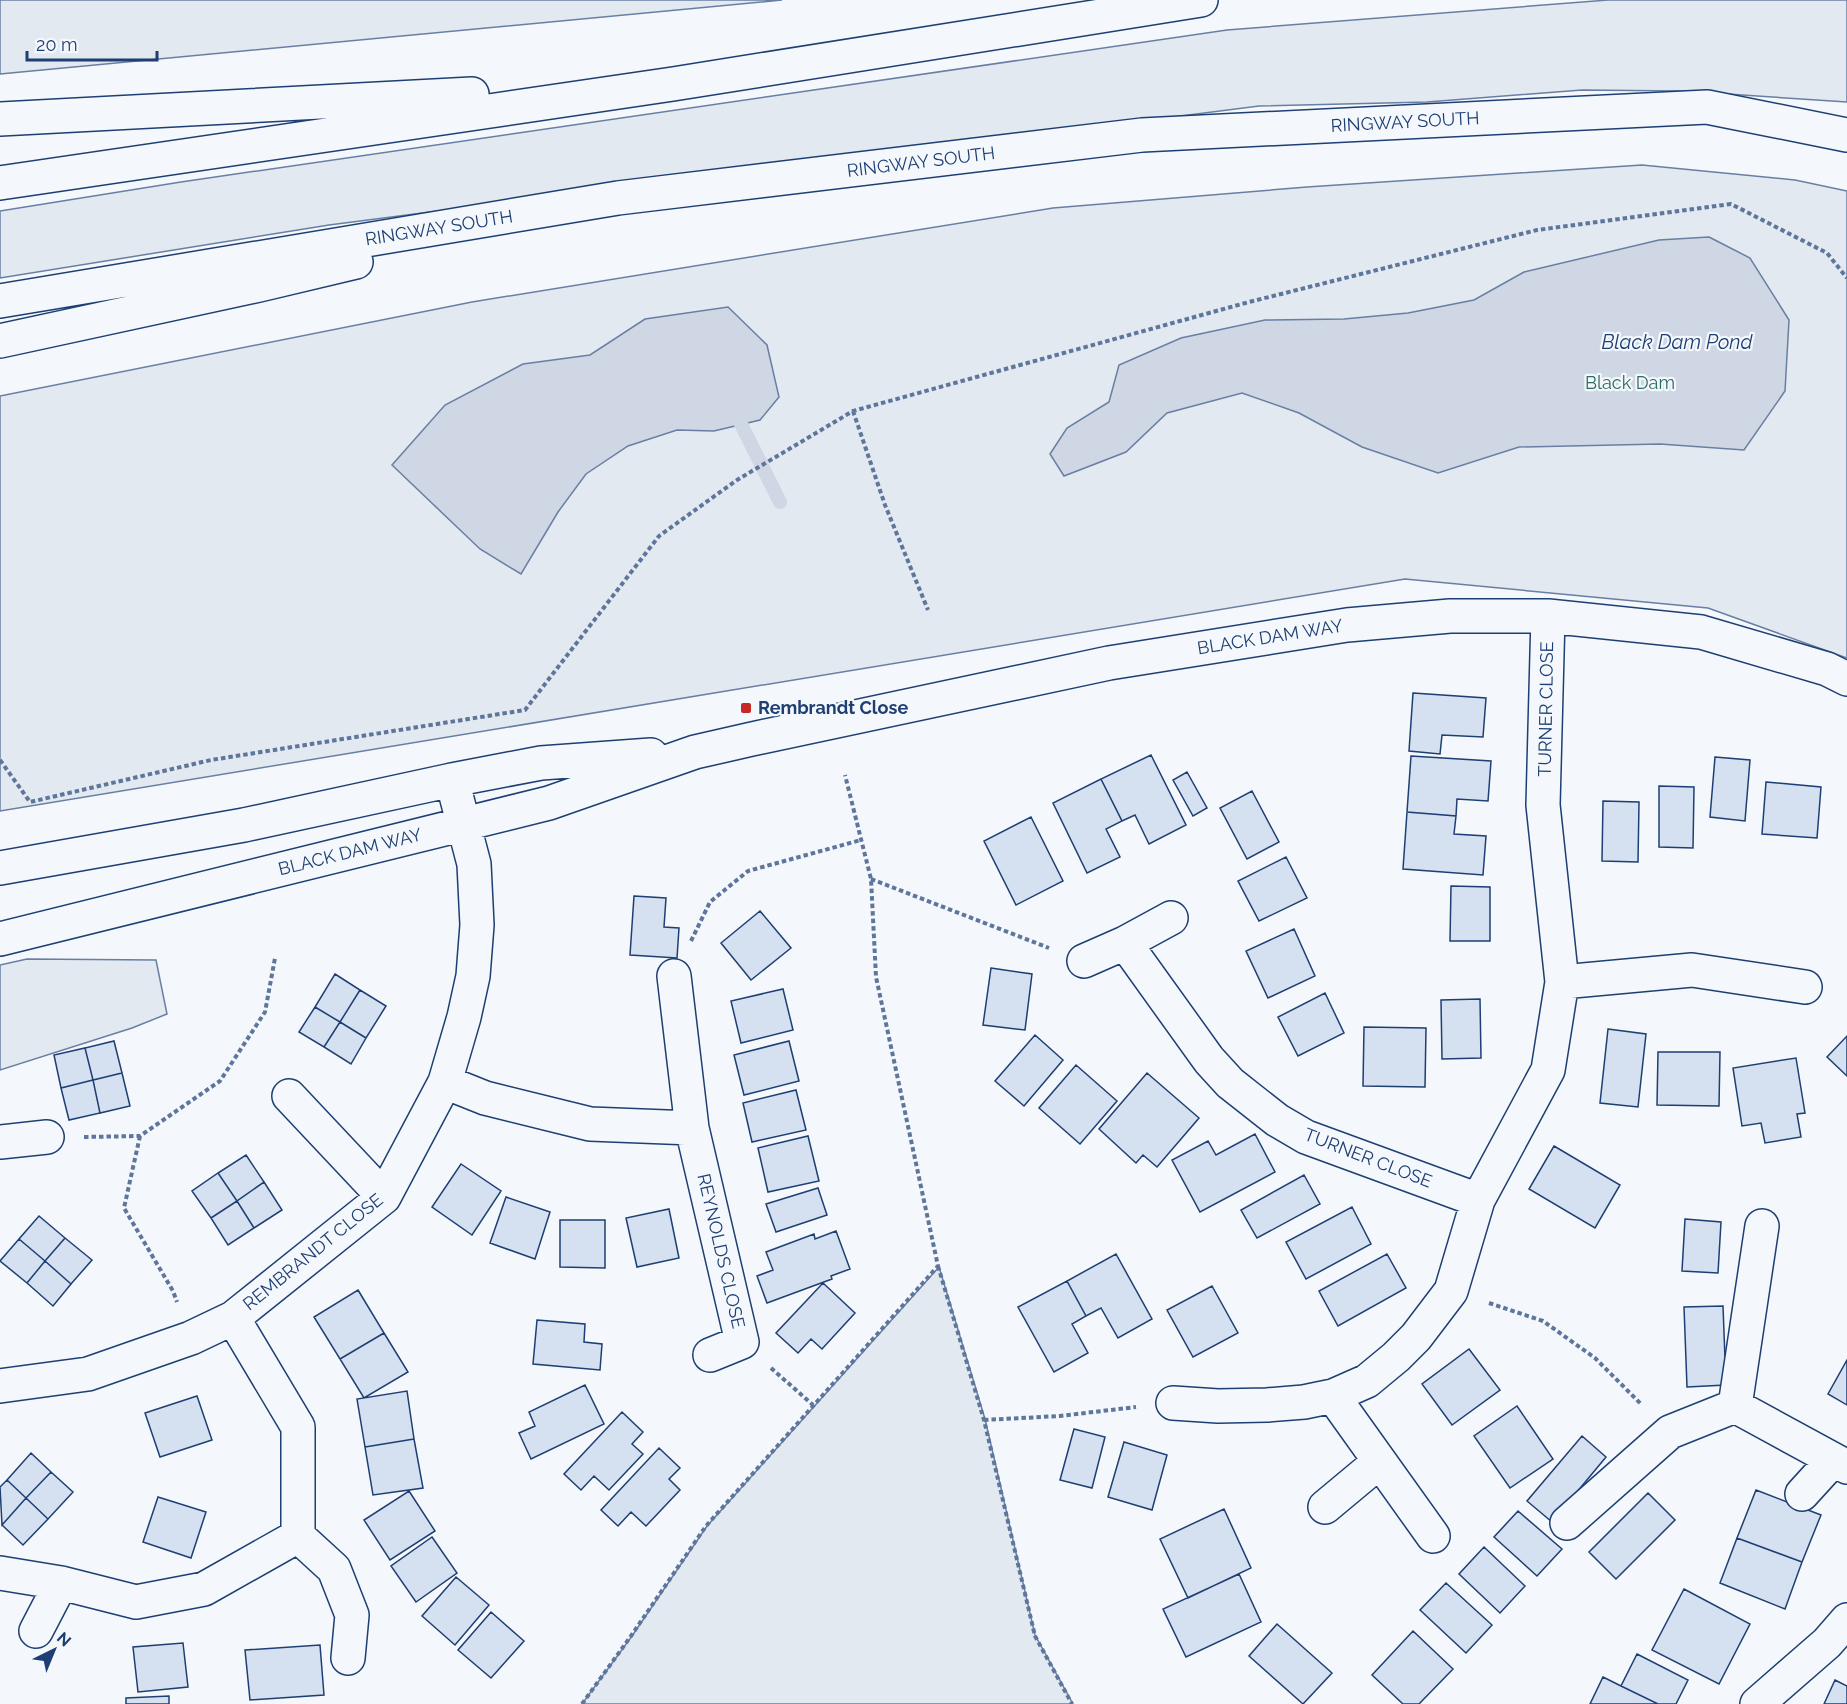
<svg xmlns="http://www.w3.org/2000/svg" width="1847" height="1704" font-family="Raleway,sans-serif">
<rect width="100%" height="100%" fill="#f4f7fb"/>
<!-- green -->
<path fill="#e3e9f0" stroke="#687fa3" stroke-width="1.5" d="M 0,0 L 782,0 L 0,74 Z
M 1608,0 L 1847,0 L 1847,102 L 1682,91 L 1582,90 L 1427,102 L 1259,106 L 329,225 L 0,278 L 0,211 L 181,182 L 1227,30 Z
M 1642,165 L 1795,180 L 1847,191 L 1847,658 L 1708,608 L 1405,579 L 0,811 L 0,396 L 472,302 L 1053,208 L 1307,187 Z
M 27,959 L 156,960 L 167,1014 L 132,1028 L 0,1070 L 0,965 Z
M 939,1267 L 985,1419 L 1035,1635 L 1073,1704 L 582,1704 L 632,1636 L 707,1526 Z"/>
<!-- water -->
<path fill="#cfd7e4" stroke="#687fa3" stroke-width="1.5" d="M 1709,237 L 1750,258 L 1789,320 L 1785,391 L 1744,450 L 1660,444 L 1519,447 L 1438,473 L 1362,447 L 1299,413 L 1242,393 L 1167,413 L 1126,452 L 1064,476 L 1050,454 L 1067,428 L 1109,402 L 1119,365 L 1181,338 L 1265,320 L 1344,319 L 1408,313 L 1474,300 L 1524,272 L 1659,240 Z
M 728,307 L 767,345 L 779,397 L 760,420 L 714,431 L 677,430 L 628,446 L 586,474 L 558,512 L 521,574 L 480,549 L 392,465 L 445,405 L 523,364 L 590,355 L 645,319 Z"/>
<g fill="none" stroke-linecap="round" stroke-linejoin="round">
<!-- stream -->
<path stroke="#cfd7e4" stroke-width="14" d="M 741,424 L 780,502"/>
</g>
<!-- building -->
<path fill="#d5e0f0" stroke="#1d3f73" stroke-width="1.5" d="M 1413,693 L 1486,698 L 1483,737 L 1442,735 L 1440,754 L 1409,751 Z
M 1151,755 L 1186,825 L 1149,844 L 1135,815 L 1122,821 L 1101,779 Z
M 1411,756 L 1491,761 L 1488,801 L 1457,799 L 1456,816 L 1407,812 Z
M 1715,757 L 1750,760 L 1745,821 L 1710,817 Z
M 1187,772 L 1207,808 L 1193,816 L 1173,780 Z
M 1101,779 L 1122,821 L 1106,829 L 1120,857 L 1087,873 L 1053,803 Z
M 1766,782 L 1821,787 L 1817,838 L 1762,834 Z
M 1659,786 L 1694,787 L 1693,848 L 1659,847 Z
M 1252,791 L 1279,842 L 1247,859 L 1220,808 Z
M 1603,801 L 1639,802 L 1638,862 L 1602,861 Z
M 1407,812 L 1456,816 L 1454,834 L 1486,836 L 1483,875 L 1403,869 Z
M 1031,817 L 1063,881 L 1016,905 L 984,841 Z
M 1286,857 L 1307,898 L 1259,921 L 1238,881 Z
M 1451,886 L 1490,887 L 1490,941 L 1450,941 Z
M 634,896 L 666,898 L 664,927 L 679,928 L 677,958 L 630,955 Z
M 760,911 L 791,948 L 751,980 L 721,943 Z
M 1294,929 L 1315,976 L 1268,998 L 1246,951 Z
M 991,968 L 1032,974 L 1025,1030 L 983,1025 Z
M 335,974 L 360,990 L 340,1022 L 315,1007 Z
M 783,989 L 793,1030 L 741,1043 L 731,1001 Z
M 360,990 L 386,1006 L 366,1038 L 340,1022 Z
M 1325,993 L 1344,1033 L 1298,1056 L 1278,1017 Z
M 1480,999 L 1481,1058 L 1442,1059 L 1441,1000 Z
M 315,1007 L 340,1022 L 324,1047 L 299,1032 Z
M 340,1022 L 366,1038 L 351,1064 L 324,1047 Z
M 1364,1027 L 1426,1028 L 1425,1087 L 1363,1086 Z
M 1608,1029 L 1646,1034 L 1638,1107 L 1600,1103 Z
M 1035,1035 L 1063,1060 L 1024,1106 L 995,1081 Z
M 1847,1036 L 1847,1076 L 1827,1057 Z
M 114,1041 L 122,1073 L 93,1080 L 85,1048 Z
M 789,1041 L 799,1081 L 744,1095 L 734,1055 Z
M 85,1048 L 93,1080 L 61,1088 L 54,1055 Z
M 1658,1052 L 1720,1052 L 1719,1106 L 1657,1105 Z
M 1796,1058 L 1805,1113 L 1797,1114 L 1801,1137 L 1765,1143 L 1761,1123 L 1742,1126 L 1733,1068 Z
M 1076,1065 L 1117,1101 L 1080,1144 L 1039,1108 Z
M 122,1073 L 130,1106 L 100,1113 L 93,1080 Z
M 1147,1073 L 1199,1118 L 1157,1167 L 1143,1155 L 1136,1163 L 1099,1129 Z
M 93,1080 L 100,1113 L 69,1120 L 61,1088 Z
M 796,1090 L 806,1130 L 752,1142 L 743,1103 Z
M 1255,1134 L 1275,1172 L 1200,1212 L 1172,1160 L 1208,1141 L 1216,1155 Z
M 808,1136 L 819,1181 L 768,1192 L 758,1148 Z
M 1554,1146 L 1620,1185 L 1595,1228 L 1529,1189 Z
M 246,1155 L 264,1182 L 237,1201 L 218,1173 Z
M 461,1164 L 501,1191 L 472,1235 L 432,1207 Z
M 218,1173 L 237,1201 L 211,1218 L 192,1191 Z
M 1304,1175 L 1320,1204 L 1257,1238 L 1241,1210 Z
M 264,1182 L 282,1210 L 254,1228 L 237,1201 Z
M 818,1188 L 827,1215 L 776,1232 L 766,1204 Z
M 506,1197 L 550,1212 L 535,1259 L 490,1243 Z
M 237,1201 L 254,1228 L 228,1245 L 211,1218 Z
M 1352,1207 L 1371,1244 L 1306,1279 L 1286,1242 Z
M 669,1209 L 679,1258 L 637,1267 L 626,1218 Z
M 39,1216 L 65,1238 L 45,1261 L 19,1239 Z
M 1685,1219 L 1721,1222 L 1718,1273 L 1682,1271 Z
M 560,1220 L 605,1220 L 605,1268 L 560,1267 Z
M 836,1231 L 850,1269 L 831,1276 L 832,1279 L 767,1303 L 757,1276 L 773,1270 L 766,1252 L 814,1234 L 815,1239 Z
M 65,1238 L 92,1260 L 71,1284 L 45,1261 Z
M 19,1239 L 45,1261 L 27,1283 L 0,1261 Z
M 1116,1254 L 1152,1319 L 1118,1338 L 1101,1308 L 1086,1316 L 1067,1281 Z
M 1387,1254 L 1406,1288 L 1338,1326 L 1319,1291 Z
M 45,1261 L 71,1284 L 53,1306 L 27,1283 Z
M 1067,1281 L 1086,1316 L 1072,1324 L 1088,1353 L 1054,1372 L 1018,1307 Z
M 823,1283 L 855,1313 L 822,1349 L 811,1339 L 798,1353 L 776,1333 Z
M 1212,1286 L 1238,1333 L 1193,1357 L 1167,1310 Z
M 358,1290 L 384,1333 L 340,1359 L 314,1317 Z
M 1723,1306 L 1726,1385 L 1687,1387 L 1684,1307 Z
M 537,1320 L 585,1324 L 584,1342 L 602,1344 L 600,1370 L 533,1364 Z
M 384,1333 L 408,1372 L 364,1398 L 340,1359 Z
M 1469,1349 L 1500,1390 L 1452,1425 L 1422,1384 Z
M 1847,1360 L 1847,1405 L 1828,1394 Z
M 585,1385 L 604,1424 L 531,1459 L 519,1433 L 535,1426 L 529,1412 Z
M 407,1391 L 414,1439 L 365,1447 L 357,1399 Z
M 197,1396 L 212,1440 L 160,1457 L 145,1413 Z
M 1517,1406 L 1553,1459 L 1510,1488 L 1474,1436 Z
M 622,1412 L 643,1432 L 632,1444 L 643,1454 L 609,1490 L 594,1476 L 581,1490 L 564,1474 Z
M 1074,1429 L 1105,1437 L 1092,1488 L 1060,1480 Z
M 1582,1436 L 1606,1457 L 1552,1522 L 1527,1501 Z
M 414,1439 L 423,1488 L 373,1495 L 365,1447 Z
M 1124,1442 L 1167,1455 L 1152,1510 L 1108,1497 Z
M 659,1448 L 680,1468 L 669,1479 L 680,1490 L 646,1526 L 631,1512 L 618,1526 L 601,1510 Z
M 31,1453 L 51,1472 L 26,1498 L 7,1480 Z
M 51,1472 L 73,1492 L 48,1519 L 26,1498 Z
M 7,1480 L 26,1498 L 2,1525 L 0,1487 Z
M 1756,1490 L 1821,1515 L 1802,1562 L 1737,1538 Z
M 409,1491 L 435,1531 L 390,1560 L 364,1520 Z
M 1648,1493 L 1675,1520 L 1616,1579 L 1589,1552 Z
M 158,1497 L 206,1512 L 191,1558 L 143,1542 Z
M 26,1498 L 48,1519 L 23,1545 L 2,1525 Z
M 1224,1509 L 1251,1568 L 1188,1598 L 1160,1539 Z
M 1518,1511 L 1562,1549 L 1537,1576 L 1494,1537 Z
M 432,1537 L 457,1573 L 416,1602 L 391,1566 Z
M 1737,1538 L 1802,1562 L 1785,1609 L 1720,1583 Z
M 1484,1547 L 1525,1586 L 1500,1613 L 1459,1574 Z
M 1239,1574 L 1261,1622 L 1186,1657 L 1163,1609 Z
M 456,1577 L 489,1605 L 455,1645 L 422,1616 Z
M 1446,1583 L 1492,1625 L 1466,1653 L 1420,1610 Z
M 1684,1589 L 1750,1624 L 1719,1684 L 1652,1650 Z
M 491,1612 L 524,1641 L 491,1678 L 458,1650 Z
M 1277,1624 L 1332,1673 L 1303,1704 L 1249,1656 Z
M 1413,1631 L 1453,1669 L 1419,1704 L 1403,1704 L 1372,1675 Z
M 183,1643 L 188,1687 L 138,1692 L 133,1647 Z
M 320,1645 L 324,1695 L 250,1700 L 245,1650 Z
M 1637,1654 L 1688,1680 L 1676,1704 L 1658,1704 L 1621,1686 Z
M 1603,1677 L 1621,1686 L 1658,1704 L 1590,1704 Z
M 1835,1680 L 1847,1686 L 1847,1704 L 1824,1704 Z
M 169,1696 L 169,1704 L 126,1704 L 126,1698 Z"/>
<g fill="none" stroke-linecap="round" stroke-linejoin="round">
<defs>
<path id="minor" d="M 0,868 L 244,825 L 452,780 L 541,763 L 651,755
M 0,939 L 549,803 L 695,752 L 752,739 L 1109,663 L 1347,625 L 1450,616 L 1548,616 L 1701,632 L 1827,669 L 1847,679
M 1125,943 L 1171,918
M 1084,961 L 1125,943 L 1209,1060 L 1230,1083 L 1277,1120 L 1306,1137 L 1478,1200
M 674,976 L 692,1128 L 742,1342 L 710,1355
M 1562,982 L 1692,970 L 1805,987
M 445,1082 L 485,1098 L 590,1124 L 692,1128
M 289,1096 L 384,1197
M 0,1142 L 47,1137
M 0,1386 L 88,1374 L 191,1338 L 233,1318 L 384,1197 L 445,1082 L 464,1017 L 473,976 L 477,925 L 474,864 L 452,780
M 1333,1396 L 1433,1536
M 1173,1403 L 1218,1406 L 1267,1405 L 1304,1402 L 1333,1396 L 1367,1381 L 1396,1357 L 1416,1337 L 1451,1291 L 1478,1200 L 1548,1070 L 1562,982 L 1543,805 L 1548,616
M 1735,1406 L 1762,1226
M 1735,1406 L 1847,1467
M 1802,1494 L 1833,1460
M 1325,1507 L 1379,1462
M 1567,1523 L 1670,1432 L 1735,1406
M 298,1536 L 334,1569 L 352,1615 L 348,1658
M 0,1573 L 61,1583 L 136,1602 L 204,1589 L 298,1536 L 298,1427 L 233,1318
M 36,1631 L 61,1583
M 1757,1704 L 1827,1643 L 1847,1620"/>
<path id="major" d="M 0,119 L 472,94
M 0,183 L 673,84 L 1201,0
M 0,301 L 618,198 L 1142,135 L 1707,107 L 1847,135
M 0,341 L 259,285 L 356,262"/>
</defs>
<!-- minor casing -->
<use href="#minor" stroke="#1d3f73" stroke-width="36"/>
<!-- major casing -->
<use href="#major" stroke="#1d3f73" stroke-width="36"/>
<!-- path -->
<path stroke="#5e769c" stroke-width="4" stroke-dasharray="4.5 3" stroke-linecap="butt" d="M 853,411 L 885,505 L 928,610
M 0,760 L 30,802 L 211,760 L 525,710 L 659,536 L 737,480 L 853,411 L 1249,302 L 1537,230 L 1731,204 L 1827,253 L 1847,278
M 871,879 L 1049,948
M 691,941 L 710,902 L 748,871 L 861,840
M 140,1136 L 124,1208 L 173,1291 L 177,1302
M 84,1137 L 140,1136 L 220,1081 L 265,1012 L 275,958
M 938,1266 L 984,1420 L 1035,1636 L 1072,1704
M 1489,1303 L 1543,1321 L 1595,1358 L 1642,1405
M 771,1368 L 813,1405
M 984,1420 L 1060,1416 L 1136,1407
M 582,1704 L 631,1636 L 706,1526 L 938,1266 L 876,977 L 871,879 L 845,775"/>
<!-- minor -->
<use href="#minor" stroke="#f4f7fb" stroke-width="33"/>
<!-- major -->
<use href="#major" stroke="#f4f7fb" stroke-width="33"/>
</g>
<!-- markers -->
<rect fill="#c62828" stroke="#f4f7fb" stroke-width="2" x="740" y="702" width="12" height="12" rx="3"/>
<g text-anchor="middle" stroke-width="4.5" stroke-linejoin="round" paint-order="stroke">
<!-- street labels -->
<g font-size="18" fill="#1d3f73" stroke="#f4f7fb">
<text transform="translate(1405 122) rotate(-3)" y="6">RINGWAY SOUTH</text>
<text transform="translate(921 162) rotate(-7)" y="6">RINGWAY SOUTH</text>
<text transform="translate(439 228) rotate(-9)" y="6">RINGWAY SOUTH</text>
<text transform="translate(1270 637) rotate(-9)" y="6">BLACK DAM WAY</text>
<text transform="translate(1546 709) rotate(-89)" y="6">TURNER CLOSE</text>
<text transform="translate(350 852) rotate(-14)" y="6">BLACK DAM WAY</text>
<text transform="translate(1368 1158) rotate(21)" y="6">TURNER CLOSE</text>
<text transform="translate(721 1251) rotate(77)" y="6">REYNOLDS CLOSE</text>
<text transform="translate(313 1252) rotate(-39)" y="6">REMBRANDT CLOSE</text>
</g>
<!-- park labels -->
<g font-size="18" fill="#2c6c60" stroke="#f4f7fb">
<text x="1630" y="389">Black Dam</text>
</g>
<!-- poi labels -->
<g font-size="18" font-weight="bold" fill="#1d3f73" stroke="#f4f7fb" text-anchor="start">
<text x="758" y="714">Rembrandt Close</text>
</g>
<!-- water labels -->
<g font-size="20" font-style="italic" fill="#1d3f73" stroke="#f4f7fb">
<text x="1677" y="349">Black Dam Pond</text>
</g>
</g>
<!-- north arrow -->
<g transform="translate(54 1650) rotate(43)" stroke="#f4f7fb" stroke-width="4.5" paint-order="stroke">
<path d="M0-4.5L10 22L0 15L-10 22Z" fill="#1d3f73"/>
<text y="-9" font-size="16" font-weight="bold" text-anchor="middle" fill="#1d3f73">N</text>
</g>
<!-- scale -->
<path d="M27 51v9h130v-9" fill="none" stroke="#1d3f73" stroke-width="3"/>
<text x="36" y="51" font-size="18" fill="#1d3f73" stroke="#f4f7fb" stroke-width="4.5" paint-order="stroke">20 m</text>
</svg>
